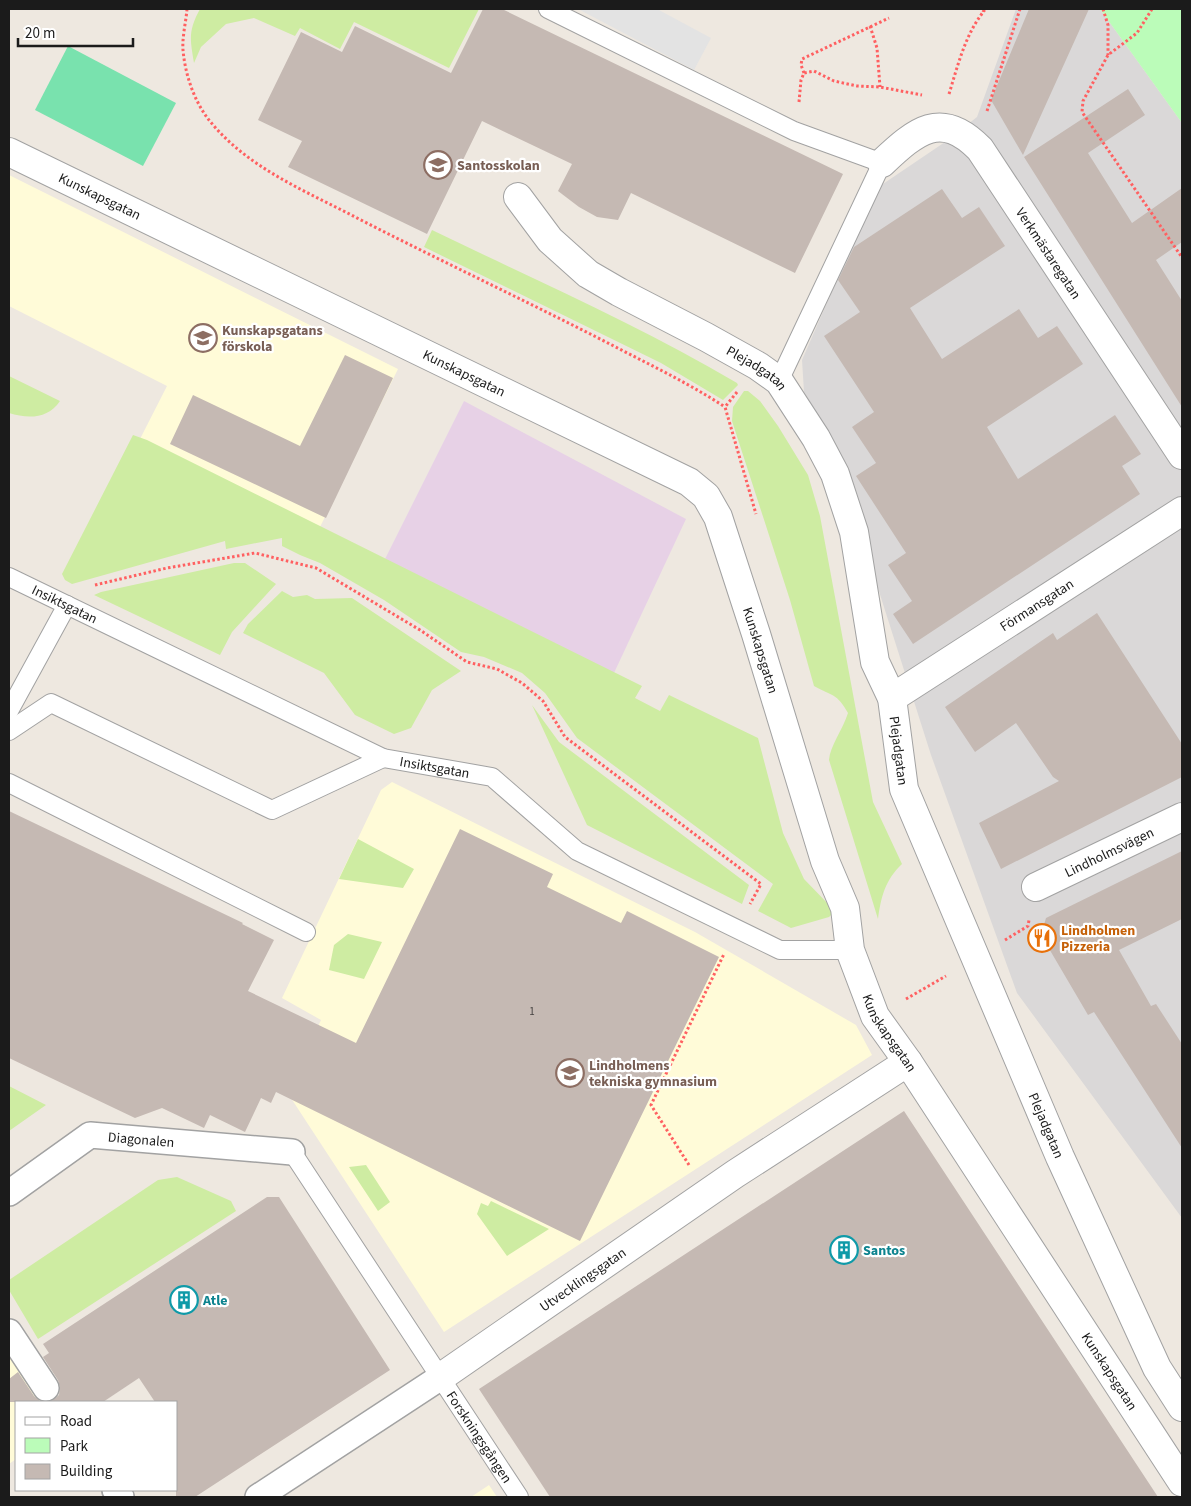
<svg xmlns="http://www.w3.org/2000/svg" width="1191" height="1506" font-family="'Source Sans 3',sans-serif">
<rect width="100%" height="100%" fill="#eee8e0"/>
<!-- residential -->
<path fill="#dad8d8" d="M 1016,9 L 1100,9 L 1182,123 L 1182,1218 L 1017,993 L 931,755 L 829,434 L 804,392 L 802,360 L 877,188 L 948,140 L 977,117 Z"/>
<!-- industrial -->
<path fill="#e7d1e6" d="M 464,401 L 686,519 L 614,673 L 385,559 Z"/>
<!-- education -->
<path fill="#fffbd8" d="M 9,175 L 398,369 L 320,527 L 140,439 L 167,386 L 9,306 Z
M 392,782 L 695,932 L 856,1025 L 872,1055 L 444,1332 L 287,1092 L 321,1020 L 282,998 L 381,790 Z
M 9,1352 L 42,1402 L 16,1402 L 16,1459 L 9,1464 Z
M 489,1485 L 497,1497 L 471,1497 Z"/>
<!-- grass -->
<path fill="#ceeca2" d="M 200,9 L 479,9 L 449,68 L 354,22 L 340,49 L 300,28 L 295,36 L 254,18 L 226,24 L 201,47 L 194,63 C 190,39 188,31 200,9 Z
M 432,230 C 535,280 639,325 737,383 L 738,385 L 723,400 L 661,363 L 424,247 Z
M 9,376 L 60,401 C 48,419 28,419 9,413 Z
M 744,391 L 748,391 L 760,401 L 778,426 L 808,475 L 820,516 L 873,802 L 902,864 C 885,880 881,897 878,919 L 829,760 C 830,746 843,729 848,713 C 837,693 832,696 814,686 L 790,600 L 732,421 L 733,407 Z
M 133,435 L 147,440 L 642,686 L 635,698 L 660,711 L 669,695 L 758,738 L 783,833 L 804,879 L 833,909 L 832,914 L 829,917 L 791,928 L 758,911 L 773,884 L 577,738 L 545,693 L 522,673 L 484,657 L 461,652 L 384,600 L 320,563 L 300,555 L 282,546 L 282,538 L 226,549 L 225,541 L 72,584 L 65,580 L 62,574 Z
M 234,563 L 245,563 L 276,584 L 232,632 L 220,655 L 94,595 L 101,592 Z
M 282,591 L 293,597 L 307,595 L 315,599 L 352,598 L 461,671 L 432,690 L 411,728 L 394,734 L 355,715 L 324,673 L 243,633 L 248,624 Z
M 532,705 L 559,742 L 749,885 L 742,904 L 587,825 Z
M 358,839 L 414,869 L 403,888 L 339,879 Z
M 348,934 L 382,942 L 364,979 L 329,970 L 334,945 Z
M 9,1086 L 46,1105 L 9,1131 Z
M 366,1165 L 390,1202 L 378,1211 L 349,1167 Z
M 177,1177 L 231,1201 L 236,1211 L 38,1339 L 9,1290 L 9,1280 L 158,1180 Z
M 491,1201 L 549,1229 L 507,1256 L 477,1214 L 481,1203 L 488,1206 Z"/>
<!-- park -->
<path fill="#bbfcb9" d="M 1100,9 L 1182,9 L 1182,123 Z"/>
<!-- pitch -->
<path fill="#79e2ae" d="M 68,46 L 176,103 L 143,166 L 35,110 Z"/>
<!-- parking -->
<path fill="#e3e3e3" d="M 578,9 L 657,9 L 711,38 L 694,70 Z"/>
<!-- building -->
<path fill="#c5b9b3" d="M 483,9 L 502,9 L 843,174 L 795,273 L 631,193 L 618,220 L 597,217 L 579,207 L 558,191 L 572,164 L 482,121 L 427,234 L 288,167 L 302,141 L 258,120 L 301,32 L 342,52 L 355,26 L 451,73 Z
M 1029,9 L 1089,9 L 1023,155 L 991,100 Z
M 1128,89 L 1145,115 L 1088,153 L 1132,223 L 1182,188 L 1182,242 L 1156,260 L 1182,301 L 1182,407 L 1024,157 Z
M 942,189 L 962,218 L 979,207 L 1005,246 L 910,308 L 942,359 L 1019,309 L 1038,338 L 1057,326 L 1083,364 L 987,427 L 1018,479 L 1115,415 L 1141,454 L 1122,466 L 1140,494 L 913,644 L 893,614 L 912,601 L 888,565 L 906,553 L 856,476 L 876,463 L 852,427 L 874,412 L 824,336 L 860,312 L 838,280 L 854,247 Z
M 345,355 L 393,378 L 326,518 L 170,444 L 193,395 L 300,446 Z
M 1097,613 L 1182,744 L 1182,777 L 1001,869 L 979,823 L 1059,781 L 1053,777 L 1016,723 L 975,752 L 945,707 L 1053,633 L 1057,640 Z
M 9,811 L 243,923 L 242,924 L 274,940 L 248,991 L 356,1043 L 460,829 L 553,874 L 547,887 L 621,923 L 627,911 L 719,957 L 580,1241 L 276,1092 L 271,1103 L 261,1098 L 245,1132 L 210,1115 L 204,1128 L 162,1108 L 135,1118 L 9,1058 Z
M 1182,851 L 1182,919 L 1119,950 L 1151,1006 L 1156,1004 L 1182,1044 L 1182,1148 L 1094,1012 L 1088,1015 L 1041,935 L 1046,918 Z
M 904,1111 L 1158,1497 L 550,1497 L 479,1389 Z
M 267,1197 L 279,1197 L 390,1370 L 195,1497 L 176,1497 L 176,1402 L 155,1402 L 139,1378 L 103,1402 L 47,1402 L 53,1400 L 59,1395 L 60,1387 L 58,1380 L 43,1357 L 49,1353 L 43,1344 Z
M 18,1372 L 34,1396 L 40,1401 L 46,1402 L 9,1402 L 9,1379 Z"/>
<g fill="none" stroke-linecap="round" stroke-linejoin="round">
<defs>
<g id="service">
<path d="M 548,9 L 794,131 L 882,163 L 779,381"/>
<path id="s1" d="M 9,577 L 383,758 L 492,777 L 577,851 L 780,950 L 850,950"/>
<path d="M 9,711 L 67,605"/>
<path d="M 9,731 L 51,703 L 272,810 L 383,758"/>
<path d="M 9,783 L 306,932"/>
<path id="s2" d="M 292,1152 L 519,1497"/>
</g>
<g id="pedestrian">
<path id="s3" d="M 9,1193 L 90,1135 L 292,1152"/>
<path d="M 9,1332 L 46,1388"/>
<path d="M 115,1490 L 121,1497"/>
<path d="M 258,1497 L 441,1377"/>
</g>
<g id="minor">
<path id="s4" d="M 9,152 L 689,482 L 706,496 L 718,517 L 756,634 L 825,861 L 845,908 L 850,950 L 875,1016 L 908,1062 L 1182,1482"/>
<path id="s5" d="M 882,163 C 916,131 941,109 980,149 L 1182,455"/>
<path id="s6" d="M 518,197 L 550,240 L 588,274 L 619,292 L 706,337 L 758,366 L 779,381 L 816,438 L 835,474 L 854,532 L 875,662 L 892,698 L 904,789 L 1060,1157 L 1157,1368 L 1182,1407"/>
<path id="s7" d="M 892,698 L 1182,511"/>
<path id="s8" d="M 1036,887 L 1182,817"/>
<path id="s9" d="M 441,1377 L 735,1174 L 908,1062"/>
</g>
</defs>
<!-- service casing -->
<use href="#service" stroke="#a2a2a2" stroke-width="20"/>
<!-- pedestrian casing -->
<use href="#pedestrian" stroke="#a2a2a2" stroke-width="28"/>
<!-- minor casing -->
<use href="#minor" stroke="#a2a2a2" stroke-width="30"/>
<!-- path -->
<path stroke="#ff6061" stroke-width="3" stroke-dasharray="2.5 2.5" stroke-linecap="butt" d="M 187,9 C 186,22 182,37 183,50 C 185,74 194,101 209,120 C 247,168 306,191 359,219 C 441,261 524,300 606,342 C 646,363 687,382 725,407
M 1103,9 L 1108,25 L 1108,55
M 1152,9 L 1137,33 L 1108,55 L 1083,101 L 1082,112 L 1181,256
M 870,26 L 877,48 L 880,87
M 804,73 L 801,65 L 802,59 L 889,18
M 949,94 C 958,65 965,35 984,11 L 981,9
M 799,102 L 801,80 L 804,73 L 814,71 L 834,81 L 857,86 L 880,87 L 922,95
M 987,111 L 1020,9
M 737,392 L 725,407 L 756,514
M 95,585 L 167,568 L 255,553 L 316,568 L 420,630 L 467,662 L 497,669 L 522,683 L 543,701 L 565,737 L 761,884 L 750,904
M 1005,940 L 1028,926 L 1029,920
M 906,999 L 946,976
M 689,1165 L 651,1105 L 724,954"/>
<!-- service -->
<use href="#service" stroke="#fff" stroke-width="18"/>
<!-- pedestrian -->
<use href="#pedestrian" stroke="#fff" stroke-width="25"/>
<!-- minor -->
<use href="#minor" stroke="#fff" stroke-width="28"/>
</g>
<!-- icons -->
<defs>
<symbol id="school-ring" viewBox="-11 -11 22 22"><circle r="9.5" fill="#fff" stroke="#8d6e63" stroke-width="1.5"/><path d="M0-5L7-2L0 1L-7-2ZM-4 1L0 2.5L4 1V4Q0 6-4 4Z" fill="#8d6e63"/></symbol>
<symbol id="restaurant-ring" viewBox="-11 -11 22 22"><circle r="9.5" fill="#fff" stroke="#e8710a" stroke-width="1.5"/><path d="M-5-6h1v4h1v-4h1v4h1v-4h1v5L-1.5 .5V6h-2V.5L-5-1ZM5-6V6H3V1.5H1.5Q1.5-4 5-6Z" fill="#e8710a"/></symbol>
<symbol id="building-ring" viewBox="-11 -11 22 22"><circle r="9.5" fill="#fff" stroke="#0f9aa8" stroke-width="1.5"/><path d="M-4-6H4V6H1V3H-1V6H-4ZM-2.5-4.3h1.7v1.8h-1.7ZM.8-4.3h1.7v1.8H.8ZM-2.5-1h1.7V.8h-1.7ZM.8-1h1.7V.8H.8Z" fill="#0f9aa8"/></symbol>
</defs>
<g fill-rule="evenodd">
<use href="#school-ring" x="422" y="149" width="32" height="32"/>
<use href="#school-ring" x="187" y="322" width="32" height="32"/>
<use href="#restaurant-ring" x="1026" y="922" width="32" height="32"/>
<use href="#school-ring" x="554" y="1057" width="32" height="32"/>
<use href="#building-ring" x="828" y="1234" width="32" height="32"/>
<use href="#building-ring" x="168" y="1284" width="32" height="32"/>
</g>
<g text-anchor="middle" stroke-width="4.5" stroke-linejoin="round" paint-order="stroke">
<!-- number labels -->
<g font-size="11" fill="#464241">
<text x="532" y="1015">1</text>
</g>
<!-- education labels -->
<g font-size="14" font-weight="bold" fill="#785e54" stroke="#fff" text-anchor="start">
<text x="457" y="170">Santosskolan</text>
<text x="222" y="335">Kunskapsgatans<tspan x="222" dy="16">förskola</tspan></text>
<text x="589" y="1070">Lindholmens<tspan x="589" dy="16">tekniska gymnasium</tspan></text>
</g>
<!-- street labels -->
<g font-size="14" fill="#1b1b1b" stroke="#fff">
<text dy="5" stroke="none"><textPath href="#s4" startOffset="101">Kunskapsgatan</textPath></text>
<text dy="5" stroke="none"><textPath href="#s5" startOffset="241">Verkmästaregatan</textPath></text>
<text dy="5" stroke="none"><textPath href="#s6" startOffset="298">Plejadgatan</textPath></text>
<text dy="5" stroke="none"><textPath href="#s4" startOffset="506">Kunskapsgatan</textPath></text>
<text dy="5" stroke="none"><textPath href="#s1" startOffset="62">Insiktsgatan</textPath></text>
<text dy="5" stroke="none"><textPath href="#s7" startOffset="172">Förmansgatan</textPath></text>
<text dy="5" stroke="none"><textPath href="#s4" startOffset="942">Kunskapsgatan</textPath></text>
<text dy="5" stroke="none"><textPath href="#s6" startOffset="718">Plejadgatan</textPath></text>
<text dy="5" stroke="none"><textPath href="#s1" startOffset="468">Insiktsgatan</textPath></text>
<text dy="5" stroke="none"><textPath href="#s8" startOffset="81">Lindholmsvägen</textPath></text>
<text dy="5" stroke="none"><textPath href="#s4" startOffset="1348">Kunskapsgatan</textPath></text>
<text dy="5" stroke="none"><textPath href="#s6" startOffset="1122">Plejadgatan</textPath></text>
<text dy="5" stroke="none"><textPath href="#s3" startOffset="151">Diagonalen</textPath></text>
<text dy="5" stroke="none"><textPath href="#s9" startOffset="172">Utvecklingsgatan</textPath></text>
<text dy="5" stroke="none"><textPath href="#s4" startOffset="1752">Kunskapsgatan</textPath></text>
<text dy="5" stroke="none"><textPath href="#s2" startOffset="341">Forskningsgången</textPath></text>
</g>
<!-- food labels -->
<g font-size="14" font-weight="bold" fill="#c56008" stroke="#fff" text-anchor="start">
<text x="1061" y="935">Lindholmen<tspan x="1061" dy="16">Pizzeria</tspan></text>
</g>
<!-- culture labels -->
<g font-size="14" font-weight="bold" fill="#0d838f" stroke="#fff" text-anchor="start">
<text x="863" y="1255">Santos</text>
<text x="203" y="1305">Atle</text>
</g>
</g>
<!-- border -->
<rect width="1191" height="1506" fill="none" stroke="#1b1b1b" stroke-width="20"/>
<!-- legend -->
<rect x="15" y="1401" width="162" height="90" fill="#ffffff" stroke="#a4a4a4"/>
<rect x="25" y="1417" width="25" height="8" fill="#ffffff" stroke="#a4a4a4"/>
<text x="60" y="1426" font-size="15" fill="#1b1b1b">Road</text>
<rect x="25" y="1438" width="25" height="15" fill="#bbfcb9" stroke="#a4a4a4"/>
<text x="60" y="1451" font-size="15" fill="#1b1b1b">Park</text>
<rect x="25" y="1464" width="25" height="15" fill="#c5b9b3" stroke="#a4a4a4"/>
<text x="60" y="1476" font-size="15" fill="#1b1b1b">Building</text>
<!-- scale -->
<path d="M18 38v8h115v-8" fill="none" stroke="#1b1b1b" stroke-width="2.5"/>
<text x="25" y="38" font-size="15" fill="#1b1b1b" stroke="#ffffff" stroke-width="4" paint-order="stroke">20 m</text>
</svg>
